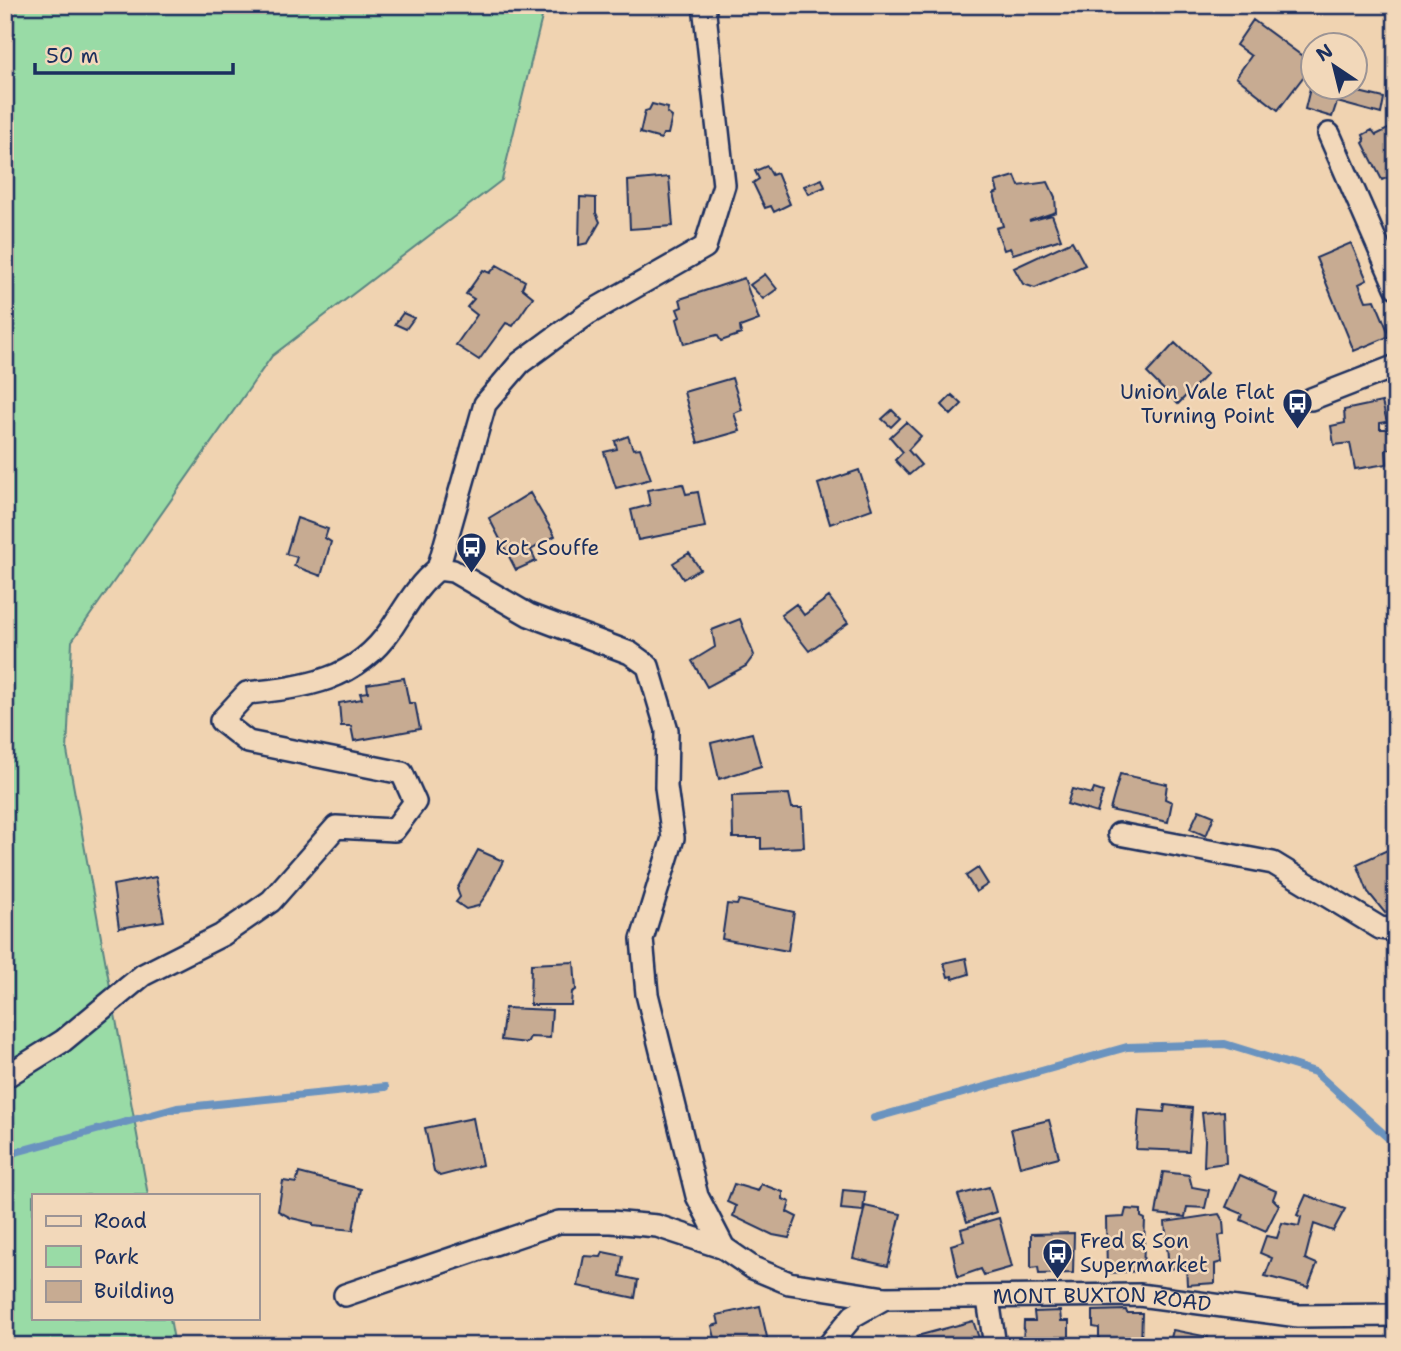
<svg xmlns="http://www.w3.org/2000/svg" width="1401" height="1351" font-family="'Shantell Sans',sans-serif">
<rect width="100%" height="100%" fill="#f0d3b1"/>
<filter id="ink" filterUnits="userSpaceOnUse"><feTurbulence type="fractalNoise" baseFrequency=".0143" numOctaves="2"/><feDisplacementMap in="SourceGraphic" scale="14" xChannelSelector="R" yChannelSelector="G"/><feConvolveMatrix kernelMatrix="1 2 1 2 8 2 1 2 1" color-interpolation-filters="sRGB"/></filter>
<g filter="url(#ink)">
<!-- green -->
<path fill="#99dba6" stroke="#5a8582" stroke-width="2" d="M 5,5 L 545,5 L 502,180 L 272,356 L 72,641 L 67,751 L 148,1195 L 33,1195 L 33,1318 L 170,1318 L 175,1346 L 5,1346 Z"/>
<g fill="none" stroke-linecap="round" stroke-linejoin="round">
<!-- stream -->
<path stroke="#6b93bf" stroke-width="8" d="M 874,1118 L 1127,1047 L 1225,1044 L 1315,1072 L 1396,1145
M 5,1155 L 177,1108 L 385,1087"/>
</g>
<!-- building -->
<path fill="#c7ab92" stroke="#1b2f5e" stroke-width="2" d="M 1253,20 L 1313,64 L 1278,110 L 1236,77 L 1251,56 L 1236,45 Z
M 1312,80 L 1314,88 L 1342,88 L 1384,98 L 1381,114 L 1337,102 L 1332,117 L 1305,109 Z
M 652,104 L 668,108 L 667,113 L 672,117 L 668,134 L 663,134 L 661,139 L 640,133 L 645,111 L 649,110 Z
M 1396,125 L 1396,174 L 1382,180 L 1363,143 L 1365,141 L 1363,135 L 1372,130 L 1376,135 Z
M 767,166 L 772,175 L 777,173 L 790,204 L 774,212 L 771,206 L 765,208 L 753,183 L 759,179 L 755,171 Z
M 1015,176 L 1019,186 L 1048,182 L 1055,197 L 1056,212 L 1029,221 L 1052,215 L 1061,239 L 1013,254 L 1010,248 L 1004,250 L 996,228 L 1003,226 L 994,194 L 998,192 L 995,182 Z
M 669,177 L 673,226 L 630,229 L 628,181 Z
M 822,179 L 825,187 L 809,194 L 804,186 Z
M 580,197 L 596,198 L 596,213 L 600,222 L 588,243 L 579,245 Z
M 1072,241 L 1085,265 L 1035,288 L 1023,284 L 1014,268 Z
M 1351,243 L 1367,280 L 1359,284 L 1366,301 L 1375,300 L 1390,336 L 1354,351 L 1316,258 Z
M 497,265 L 525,281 L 522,288 L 533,297 L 513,326 L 506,323 L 479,360 L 456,345 L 477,315 L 467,307 L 474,299 L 466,294 L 483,270 L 490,273 Z
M 765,274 L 777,289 L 763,299 L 750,285 Z
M 744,278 L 759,320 L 740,327 L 741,334 L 721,341 L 717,335 L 684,344 L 677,319 L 680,317 L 677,309 L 682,307 L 680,299 Z
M 403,313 L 414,318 L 406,329 L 395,324 Z
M 1175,343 L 1207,374 L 1178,404 L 1147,373 Z
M 732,378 L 742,410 L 734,413 L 740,431 L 698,443 L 684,392 Z
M 952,395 L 962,404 L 951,415 L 942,405 Z
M 1382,402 L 1387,422 L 1380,423 L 1380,429 L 1389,429 L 1392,448 L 1386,450 L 1387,464 L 1355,469 L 1350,443 L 1334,445 L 1331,426 L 1345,423 L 1344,410 Z
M 892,410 L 900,418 L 891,427 L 882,419 Z
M 906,422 L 921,436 L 908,450 L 921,465 L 909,475 L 895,460 L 903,452 L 890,437 Z
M 628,436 L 633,449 L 640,448 L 651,479 L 616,488 L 604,452 L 617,449 L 615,441 Z
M 859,470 L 872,509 L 830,524 L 818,484 Z
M 683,484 L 686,494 L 698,492 L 705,527 L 638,540 L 631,510 L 650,505 L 647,490 Z
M 530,493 L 555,536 L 531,550 L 536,561 L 516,570 L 489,518 Z
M 297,518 L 328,529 L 325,538 L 331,542 L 321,576 L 294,566 L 297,557 L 286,554 Z
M 689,553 L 700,569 L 683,579 L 673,563 Z
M 829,597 L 848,623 L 809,651 L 781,615 L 796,604 L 804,615 Z
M 740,619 L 754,655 L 746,666 L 707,687 L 692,661 L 715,647 L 712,630 Z
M 404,678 L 409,703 L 415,703 L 420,729 L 354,741 L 351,726 L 341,726 L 339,703 L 362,699 L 360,693 L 368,692 L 367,684 Z
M 752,733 L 761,766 L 719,779 L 711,743 Z
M 1120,774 L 1167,784 L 1165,799 L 1172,802 L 1168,822 L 1110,810 Z
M 1072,789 L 1092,794 L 1094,789 L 1103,792 L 1097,813 L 1067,804 Z
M 789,794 L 792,808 L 802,808 L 804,847 L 761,849 L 761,838 L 733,838 L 732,796 Z
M 1199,810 L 1214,816 L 1206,836 L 1190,829 Z
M 1396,846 L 1396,908 L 1385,913 L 1368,892 L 1357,864 Z
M 478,850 L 503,861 L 486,895 L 478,906 L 466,909 L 456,902 L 460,897 L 457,889 Z
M 978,868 L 988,884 L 976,892 L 966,876 Z
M 156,877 L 164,921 L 119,928 L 113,885 Z
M 739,900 L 794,912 L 788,951 L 722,939 L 727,904 L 737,905 Z
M 966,958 L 969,974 L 953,979 L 952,976 L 948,977 L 944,963 Z
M 574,962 L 576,990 L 572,992 L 571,1005 L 530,1005 L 531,964 Z
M 505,1008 L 552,1010 L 550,1038 L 530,1037 L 527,1043 L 501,1040 Z
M 1165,1105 L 1192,1108 L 1189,1151 L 1136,1149 L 1139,1110 L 1164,1112 Z
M 1224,1111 L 1226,1163 L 1204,1166 L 1205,1140 L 1202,1113 Z
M 473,1118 L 482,1165 L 440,1176 L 434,1171 L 425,1128 Z
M 1049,1120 L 1059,1157 L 1020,1167 L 1011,1129 Z
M 1163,1172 L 1189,1175 L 1192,1187 L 1209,1190 L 1205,1208 L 1187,1207 L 1185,1217 L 1156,1214 Z
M 299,1173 L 361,1189 L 353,1230 L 313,1226 L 313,1223 L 291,1218 L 278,1211 L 283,1181 L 296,1183 Z
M 1240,1175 L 1276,1191 L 1273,1199 L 1279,1205 L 1266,1231 L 1241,1220 L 1243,1214 L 1226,1207 Z
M 734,1184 L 758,1191 L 761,1184 L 783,1192 L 783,1199 L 790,1202 L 787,1212 L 797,1217 L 789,1238 L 773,1235 L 733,1216 L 736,1206 L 727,1202 Z
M 989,1187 L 996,1212 L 967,1222 L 958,1195 Z
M 843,1190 L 865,1192 L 863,1211 L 841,1209 Z
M 1306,1195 L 1345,1209 L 1333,1231 L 1314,1224 L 1305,1259 L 1317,1264 L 1308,1287 L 1265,1276 L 1272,1258 L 1260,1253 L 1266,1236 L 1277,1238 L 1282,1223 L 1299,1226 L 1301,1217 L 1297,1215 Z
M 865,1206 L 901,1214 L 888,1266 L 853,1258 Z
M 1126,1209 L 1141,1210 L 1141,1217 L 1145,1219 L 1143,1271 L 1107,1273 L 1106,1218 L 1124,1217 Z
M 1219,1214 L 1223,1221 L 1224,1234 L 1219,1236 L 1222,1262 L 1215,1264 L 1215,1283 L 1187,1285 L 1186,1266 L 1169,1269 L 1165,1222 Z
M 999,1218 L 1012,1267 L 984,1275 L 981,1269 L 958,1277 L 951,1245 L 964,1241 L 961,1229 Z
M 1074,1233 L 1073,1273 L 1039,1274 L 1038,1267 L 1031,1268 L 1031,1234 Z
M 603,1252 L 623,1256 L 620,1276 L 638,1280 L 635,1298 L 578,1286 L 584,1256 L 601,1257 Z
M 760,1306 L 769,1346 L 717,1346 L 712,1326 L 719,1324 L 717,1315 Z
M 1126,1310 L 1127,1313 L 1142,1313 L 1141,1346 L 1099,1346 L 1099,1328 L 1093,1327 L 1093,1311 Z
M 1060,1311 L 1061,1321 L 1069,1321 L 1069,1346 L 1023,1346 L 1024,1321 L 1035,1321 L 1034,1312 Z
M 973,1321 L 979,1338 L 968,1341 L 970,1346 L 919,1346 L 917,1336 Z
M 1173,1330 L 1208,1337 L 1205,1346 L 1169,1346 Z"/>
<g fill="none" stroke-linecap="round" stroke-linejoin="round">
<defs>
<g id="street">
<path d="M 1329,134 L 1396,287"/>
<path d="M 1311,399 L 1396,366"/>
<path d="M 438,569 L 485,404 L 520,363 L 558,335 L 589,313 L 705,247 L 724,185 L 704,5"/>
<path d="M 1119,834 L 1273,863 L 1380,928 L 1396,930"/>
<path id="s1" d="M 5,1077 L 63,1041 L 143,975 L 222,935 L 271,901 L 336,827 L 394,830 L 415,802 L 402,773 L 248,742 L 221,721 L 247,693 C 306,687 356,681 391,629 C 405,608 418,584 438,569 L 453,571 L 529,615 L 630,653 L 648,666 L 667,730 L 666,787 L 673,838 L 642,939 L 647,994 L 697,1196 L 724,1248 L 753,1268 L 789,1283 L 885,1298 L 1139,1295 L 1298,1316 L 1396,1315"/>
<path d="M 345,1295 L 559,1222 L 611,1222 L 657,1226 L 724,1248"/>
<path d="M 988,1299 L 995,1346"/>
<path d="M 828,1346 L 853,1316 L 885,1298"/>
</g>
</defs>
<!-- street casing -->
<use href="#street" stroke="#1b2f5e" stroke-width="26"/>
<!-- street -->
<use href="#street" stroke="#f2d8ba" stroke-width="21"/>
</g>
</g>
<!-- icons -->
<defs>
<symbol id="bus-pin" viewBox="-11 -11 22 30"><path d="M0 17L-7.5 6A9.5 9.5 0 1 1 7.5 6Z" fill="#1b2f5e" stroke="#f2d8ba"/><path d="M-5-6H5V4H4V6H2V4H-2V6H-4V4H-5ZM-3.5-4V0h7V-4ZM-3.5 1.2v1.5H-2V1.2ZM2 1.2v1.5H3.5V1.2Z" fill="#fff"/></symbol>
</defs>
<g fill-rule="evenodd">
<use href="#bus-pin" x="1280" y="386" width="35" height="47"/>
<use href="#bus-pin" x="454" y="530" width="35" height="47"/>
<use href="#bus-pin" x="1040" y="1236" width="35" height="47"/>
</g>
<g text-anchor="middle" stroke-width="5" stroke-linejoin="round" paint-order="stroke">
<!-- poi labels -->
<g font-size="21" fill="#1b2f5e" stroke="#f2d8ba" text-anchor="start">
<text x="1275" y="399" text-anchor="end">Union Vale Flat<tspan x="1275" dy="24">Turning Point</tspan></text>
<text x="495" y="555">Kot Souffe</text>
<text x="1080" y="1248">Fred &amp; Son<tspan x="1080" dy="24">Supermarket</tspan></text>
</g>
<!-- street labels -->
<g font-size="21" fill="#1b2f5e" stroke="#f2d8ba">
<text dy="7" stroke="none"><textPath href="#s1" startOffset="2238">MONT BUXTON ROAD</textPath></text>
</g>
</g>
<!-- margin -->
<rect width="1401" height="1351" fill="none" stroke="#f2d8ba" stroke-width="28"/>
<rect x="14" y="14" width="1373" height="1323" fill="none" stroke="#1b2f5e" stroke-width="2.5" filter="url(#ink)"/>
<!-- legend -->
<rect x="32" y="1194" width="228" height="126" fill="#f2d8ba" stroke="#9c9495" stroke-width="2"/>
<rect x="46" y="1216" width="35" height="10" fill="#f2d8ba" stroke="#9c9495" stroke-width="2"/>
<text x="94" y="1228" font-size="21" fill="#1b2f5e">Road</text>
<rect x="46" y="1246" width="35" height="21" fill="#99dba6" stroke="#9c9495" stroke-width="2"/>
<text x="94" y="1264" font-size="21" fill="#1b2f5e">Park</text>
<rect x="46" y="1281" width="35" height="21" fill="#c7ab92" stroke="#9c9495" stroke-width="2"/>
<text x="94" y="1298" font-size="21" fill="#1b2f5e">Building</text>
<!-- north arrow -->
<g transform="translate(1334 66) rotate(325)"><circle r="33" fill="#f2d8ba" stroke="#9c9495" stroke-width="2"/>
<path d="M0-5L12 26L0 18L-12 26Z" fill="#1b2f5e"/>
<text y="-10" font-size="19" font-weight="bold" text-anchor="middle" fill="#1b2f5e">N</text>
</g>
<!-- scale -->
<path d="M35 63v10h198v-10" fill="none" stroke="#1b2f5e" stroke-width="3.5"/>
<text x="46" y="63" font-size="21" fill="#1b2f5e" stroke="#f2d8ba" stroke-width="5" paint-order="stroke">50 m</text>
</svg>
